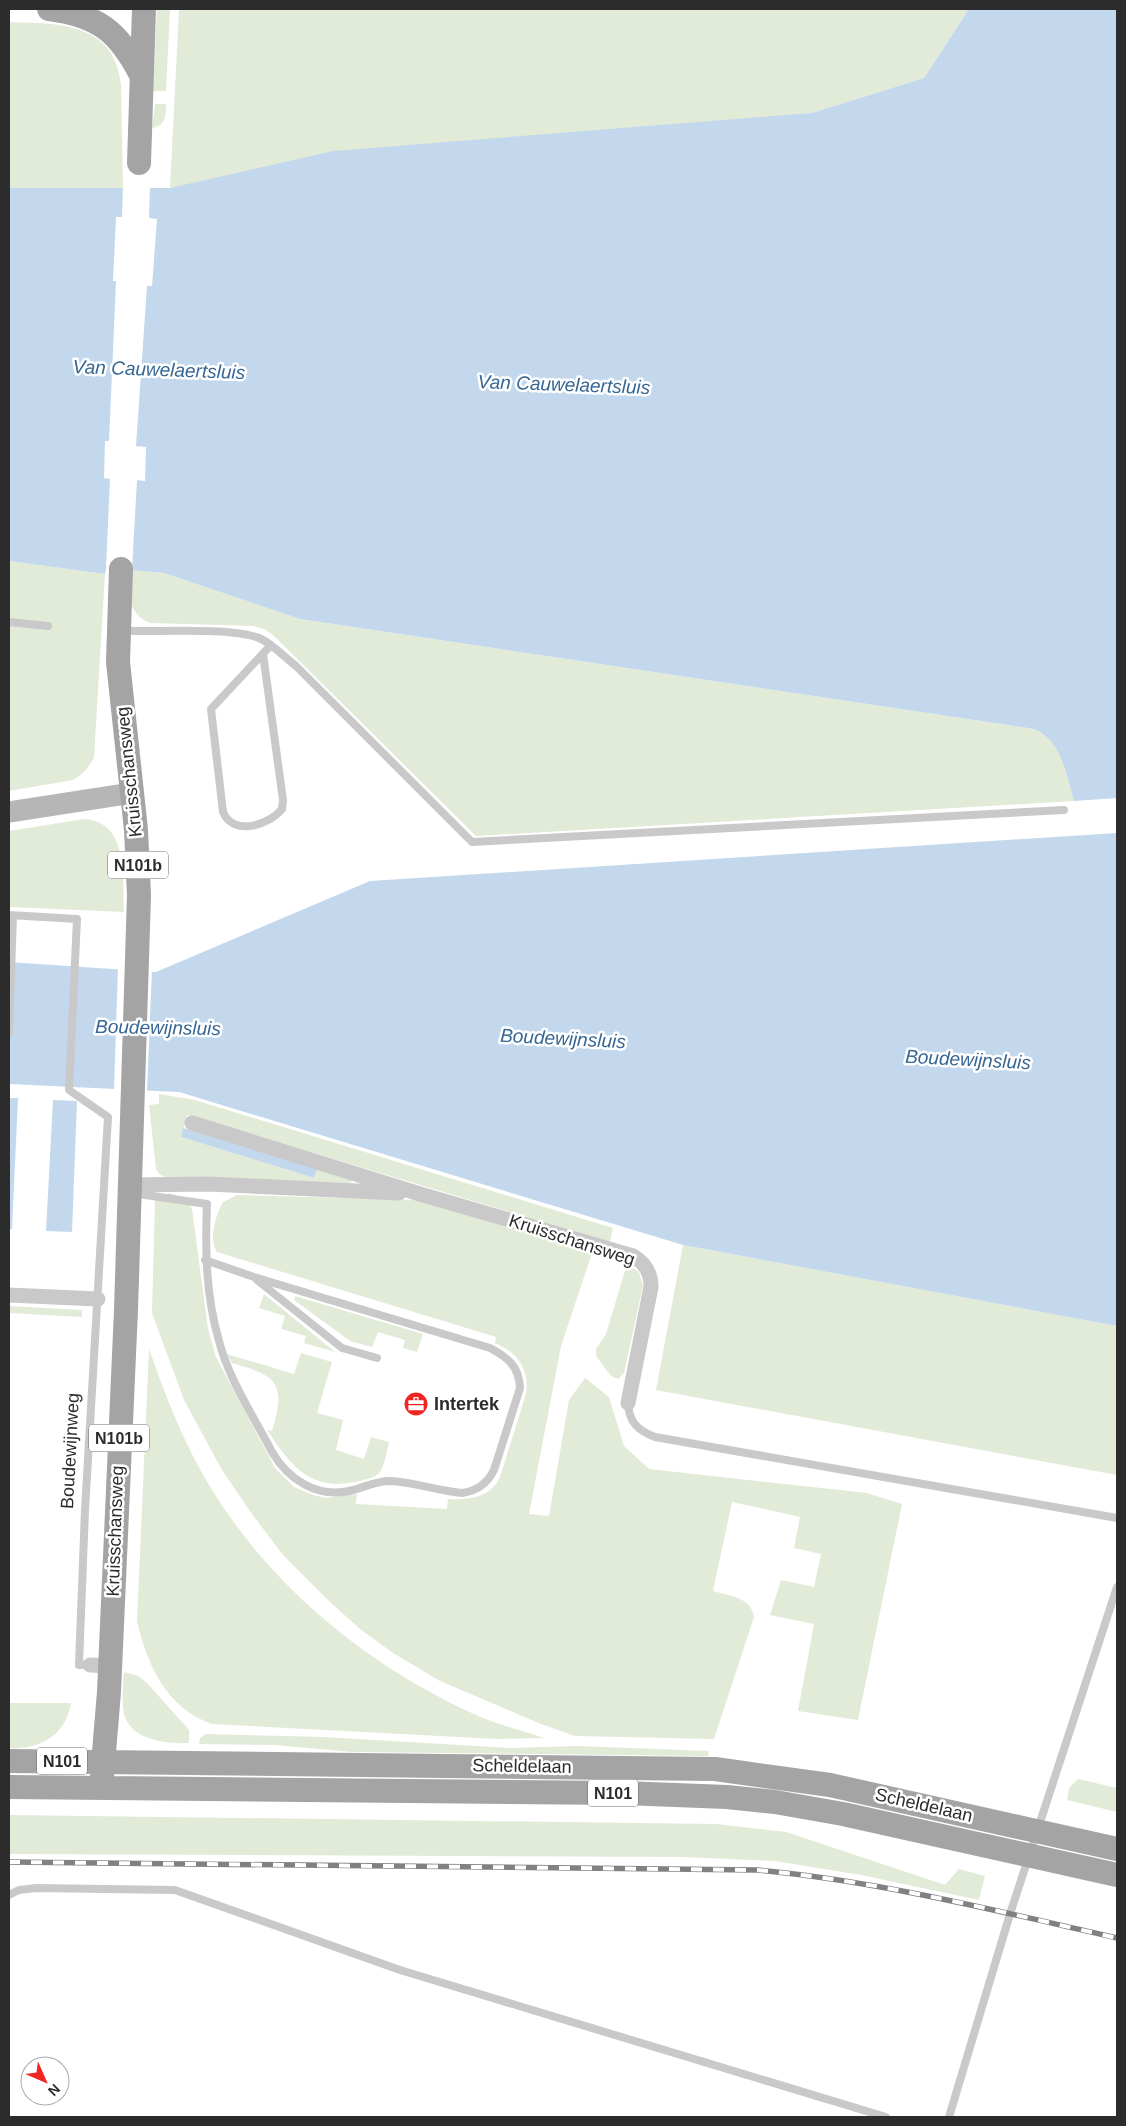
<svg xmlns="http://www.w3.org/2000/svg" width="1126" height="2126" font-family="Arial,sans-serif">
<rect width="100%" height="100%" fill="#fff"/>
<!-- green -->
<path fill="#e1ebd8" d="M 157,9 L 170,9 L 166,91 L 153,91 Z
M 179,9 L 969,9 L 924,78 L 812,113 L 170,188 Z
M 9,22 C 58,24 114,21 121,85 L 123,189 L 9,188 Z
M 155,104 L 166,104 C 166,115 166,126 152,128 Z
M 9,561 L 105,574 L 94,757 C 89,768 83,774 73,780 L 9,791 Z
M 132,570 L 164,573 L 300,619 L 1034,729 C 1062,741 1066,774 1074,801 L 476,836 L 273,635 L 264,629 L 254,626 L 150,623 C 124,611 131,594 132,570 Z
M 84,819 C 130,822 122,879 124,912 L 9,907 L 9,831 Z
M 159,1094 L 195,1100 L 613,1228 L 610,1242 L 187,1115 L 181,1137 L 314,1178 L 317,1169 L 352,1180 L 351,1183 L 165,1177 L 159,1174 L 156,1169 L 149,1105 L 159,1104 Z
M 169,1193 C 180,1196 187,1199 192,1209 L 208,1329 L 216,1357 L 275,1468 L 294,1487 L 313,1495 L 326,1498 L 357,1494 L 356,1504 L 447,1509 L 448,1499 C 469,1500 491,1498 500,1477 L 526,1394 C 530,1370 517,1352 495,1343 L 496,1337 L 217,1252 C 208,1240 216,1214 223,1202 L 237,1195 L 417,1200 L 592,1253 L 561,1346 L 529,1514 L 549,1516 L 569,1400 L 585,1378 L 609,1397 L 624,1446 L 649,1469 L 867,1493 L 902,1504 L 858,1720 L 798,1711 L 814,1624 L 770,1615 L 781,1580 L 814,1587 L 821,1554 L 794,1548 L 800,1517 L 732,1502 L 713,1591 C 730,1596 751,1597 754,1617 L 714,1739 L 575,1736 L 541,1724 L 440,1681 L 393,1653 L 360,1629 L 329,1601 L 283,1555 L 252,1514 L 222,1470 L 184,1400 L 152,1313 L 155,1199 Z
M 683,1245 L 1117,1326 L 1117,1475 L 656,1390 Z
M 627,1264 L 639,1272 L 643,1286 L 624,1373 L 618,1379 L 611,1376 L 596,1356 L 596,1349 L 606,1334 Z
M 264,1294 L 335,1352 L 304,1343 L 306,1336 L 281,1329 L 285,1316 L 259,1308 Z
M 295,1296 L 423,1334 L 417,1352 L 403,1348 L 405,1340 L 378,1332 L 372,1347 L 350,1341 L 294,1300 Z
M 9,1306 L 82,1310 L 82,1317 L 9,1313 Z
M 149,1349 C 165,1394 182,1439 206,1480 C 269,1587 371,1669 483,1718 C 503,1726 524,1731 544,1738 L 497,1739 L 212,1724 C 167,1709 147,1665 137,1621 Z
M 301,1353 L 332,1362 L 317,1413 L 343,1420 L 336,1450 L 364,1459 L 371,1437 L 389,1442 C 387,1451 385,1464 380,1472 C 376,1478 363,1480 355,1482 C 308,1491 290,1464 267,1430 L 272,1431 C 286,1384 279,1376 232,1363 L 227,1354 L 294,1374 Z
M 124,1672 L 138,1676 L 147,1683 L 189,1730 L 189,1743 C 165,1744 126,1740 123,1708 C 122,1696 123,1684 124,1672 Z
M 9,1703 L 71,1703 C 66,1735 40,1750 9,1748 Z
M 206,1734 L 324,1737 L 510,1748 L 577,1746 L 709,1751 L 708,1756 L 353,1752 L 274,1745 L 199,1744 L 200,1738 Z
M 1078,1779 L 1117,1788 L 1117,1812 L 1067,1800 L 1069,1788 Z
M 9,1815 L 716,1824 L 786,1832 L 945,1885 L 959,1869 L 985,1876 L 979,1900 L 861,1875 L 775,1861 L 683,1857 L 9,1854 Z"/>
<!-- water -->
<path fill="#c3d8ed" d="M 969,9 L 1117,9 L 1117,798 L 1074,801 C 1066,774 1062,741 1034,729 L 300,619 L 164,573 L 106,568 L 105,574 L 9,561 L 9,188 L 170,188 L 333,151 L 812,113 L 924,78 Z
M 1117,833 L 1117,1326 L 683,1245 L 179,1092 L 9,1084 L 9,962 L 156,972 L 370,881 Z
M 9,1098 L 18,1098 L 12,1229 L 9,1229 Z
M 53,1100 L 77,1101 L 72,1232 L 46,1231 Z
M 183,1128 L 317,1169 L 314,1178 L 181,1137 Z"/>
<!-- pier -->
<path fill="#fff" d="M 123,186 L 150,186 L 149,218 L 157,219 L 152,286 L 147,286 L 136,446 L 146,447 L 145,481 L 137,480 L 132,570 L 106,568 L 110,479 L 104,478 L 105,441 L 109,441 L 116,281 L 113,281 L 116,217 L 122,217 Z
M 118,966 L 152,969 L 147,1092 L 114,1091 Z"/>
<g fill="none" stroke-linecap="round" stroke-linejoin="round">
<!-- lane -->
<path stroke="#c9c9c9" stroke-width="8" d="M 9,622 L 48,626
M 123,631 C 156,632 231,627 259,638 C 273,644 284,657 296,666 L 472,842 L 1064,810
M 263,654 L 283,800 L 282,809 C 268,826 233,836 223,812 L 211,709 L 271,645
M 9,915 L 77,919 L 69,1090 L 108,1117 L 85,1510 L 79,1665 L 90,1665
M 9,1033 L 13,915
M 132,1193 L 207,1204 C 205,1251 206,1296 219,1341 C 229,1380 254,1417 272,1452 C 288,1479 316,1498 349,1491 C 363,1488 375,1481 390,1481 C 414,1482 438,1491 462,1493 C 477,1491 487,1484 494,1470 L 520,1388 C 519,1367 509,1358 490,1348 L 254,1277 L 205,1260
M 257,1280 L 342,1348 L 377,1358
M 628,1403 C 629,1422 637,1430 655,1437 L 1117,1518
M 9,1895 L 19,1890 L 36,1888 L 175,1890 L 400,1970 L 886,2117
M 949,2117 L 1010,1914 L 1117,1587"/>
<!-- street -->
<path stroke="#c9c9c9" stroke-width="15" d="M 192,1123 L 420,1194 L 633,1256 C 645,1263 651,1272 651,1287 L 628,1403
M 128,1185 L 209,1184 L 399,1193
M 9,1295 L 98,1299
M 90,1665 L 110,1666"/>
<!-- secondary -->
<path stroke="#b6b6b6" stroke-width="21" d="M 9,812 L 132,793"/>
<!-- primary -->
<path stroke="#a4a4a4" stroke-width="24" d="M 49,9 C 98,15 119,32 141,75
M 139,163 L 144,9
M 9,1761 L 715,1769 L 830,1785 L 1117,1849
M 9,1787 L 623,1793 L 727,1797 L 775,1802 L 843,1814 L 1117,1875
M 101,1788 L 109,1692 L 126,1310 L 139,895 L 136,830 L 118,662 L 121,569"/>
<defs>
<path id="rail" d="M 9,1862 L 757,1870 C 879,1881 997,1911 1117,1938"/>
</defs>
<!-- rail casing -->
<use href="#rail" stroke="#818181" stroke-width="5.5"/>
<!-- rail -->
<use href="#rail" stroke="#fff" stroke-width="4" stroke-dasharray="11" stroke-linecap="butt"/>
</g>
<!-- icons -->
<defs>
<symbol id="office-disc" viewBox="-11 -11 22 22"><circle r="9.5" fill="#f12521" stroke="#fff"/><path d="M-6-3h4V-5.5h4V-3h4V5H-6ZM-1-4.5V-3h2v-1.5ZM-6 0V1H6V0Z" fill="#fff"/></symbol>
</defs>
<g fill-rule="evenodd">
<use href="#office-disc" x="402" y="1390" width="28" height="28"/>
</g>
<g text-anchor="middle" stroke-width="5" stroke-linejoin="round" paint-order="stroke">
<!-- shield labels -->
<g fill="#fff" stroke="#6b6b6b" stroke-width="1">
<rect x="108" y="851.5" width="60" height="27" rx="4"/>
<rect x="89" y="1424.5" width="60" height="27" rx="4"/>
<rect x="37" y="1747.5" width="50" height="27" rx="4"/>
<rect x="588" y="1779.5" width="50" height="27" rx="4"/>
</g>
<g font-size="16" font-weight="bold" fill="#2c2c2c">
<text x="138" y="871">N101b</text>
<text x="119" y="1444">N101b</text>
<text x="62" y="1767">N101</text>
<text x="613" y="1799">N101</text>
</g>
<!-- street labels -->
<g font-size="18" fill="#2c2c2c" stroke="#fff">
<text transform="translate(129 772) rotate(-96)" y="6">Kruisschansweg</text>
<text transform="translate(572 1240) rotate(18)" y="6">Kruisschansweg</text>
<text transform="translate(70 1451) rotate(-87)" y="6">Boudewijnweg</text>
<text transform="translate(115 1531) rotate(-88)" y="6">Kruisschansweg</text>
<text transform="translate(522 1766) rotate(1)" y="6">Scheldelaan</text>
<text transform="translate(924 1805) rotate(13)" y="6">Scheldelaan</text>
</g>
<!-- poi labels -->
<g font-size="18" font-weight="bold" fill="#2c2c2c" stroke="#fff" text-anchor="start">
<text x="434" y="1410">Intertek</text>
</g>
<!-- water labels -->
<g font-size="19" font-style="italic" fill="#366693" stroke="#fff">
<text transform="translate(159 369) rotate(2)" y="7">Van Cauwelaertsluis</text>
<text transform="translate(564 384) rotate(2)" y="7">Van Cauwelaertsluis</text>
<text transform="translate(158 1027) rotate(1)" y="7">Boudewijnsluis</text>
<text transform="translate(563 1038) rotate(3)" y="7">Boudewijnsluis</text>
<text transform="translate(968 1059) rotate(3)" y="7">Boudewijnsluis</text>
</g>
</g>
<!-- border -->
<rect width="1126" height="2126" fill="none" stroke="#2c2c2c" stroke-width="20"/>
<!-- north arrow -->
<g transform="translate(45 2081) rotate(135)"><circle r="24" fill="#ffffff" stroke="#ababab"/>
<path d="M0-4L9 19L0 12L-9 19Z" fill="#f12521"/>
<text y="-8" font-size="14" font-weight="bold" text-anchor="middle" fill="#2c2c2c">N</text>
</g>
</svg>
